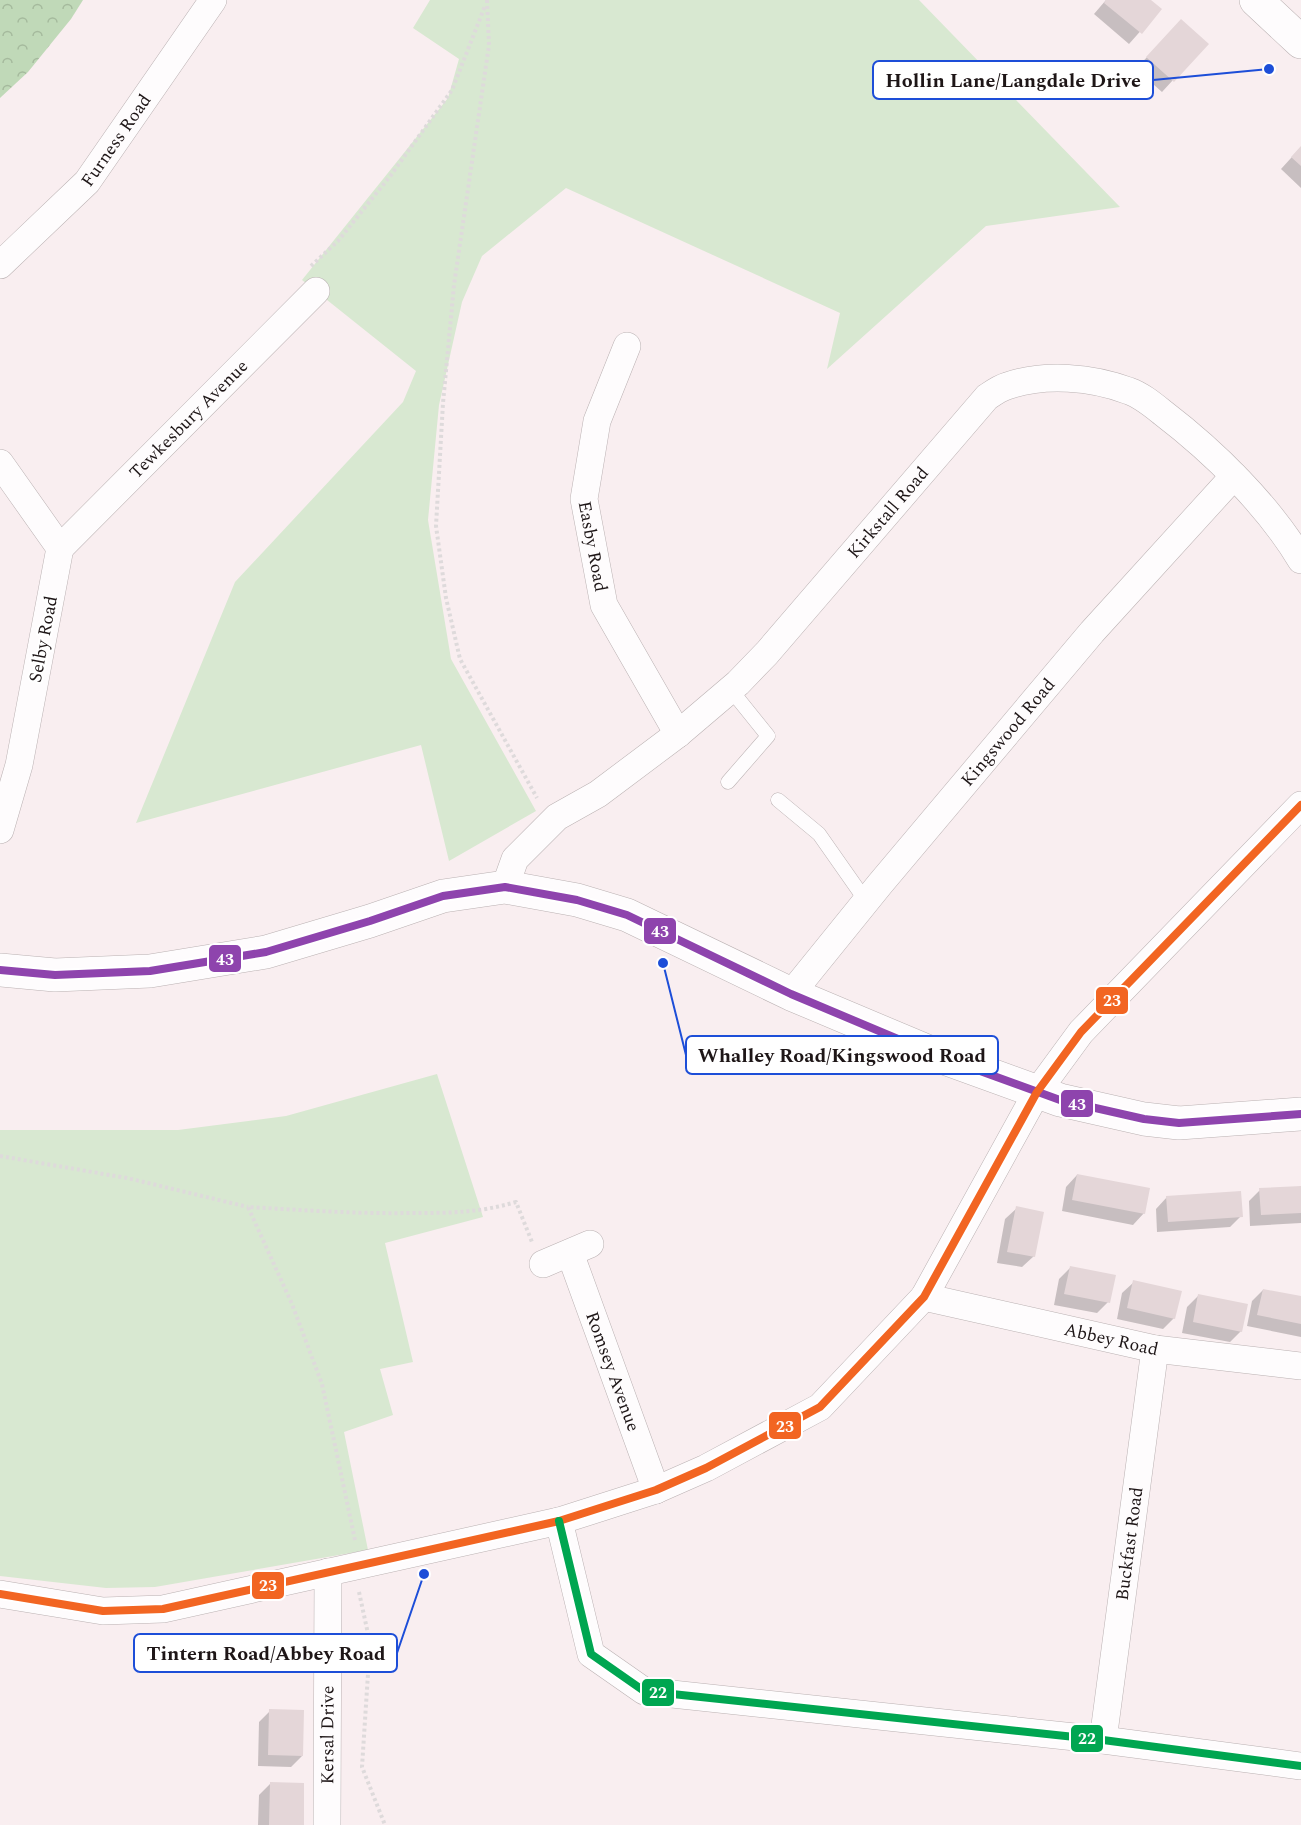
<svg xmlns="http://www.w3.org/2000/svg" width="1301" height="1825" font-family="Spectral,serif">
<defs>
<pattern id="forest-crowns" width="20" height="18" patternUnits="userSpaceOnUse" patternTransform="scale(1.5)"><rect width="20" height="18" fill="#c0d9b8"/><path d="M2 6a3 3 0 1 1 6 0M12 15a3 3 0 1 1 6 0" fill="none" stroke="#a5ba9d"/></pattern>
</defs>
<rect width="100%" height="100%" fill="#f9eef0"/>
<!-- forest -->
<path fill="url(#forest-crowns)" d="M 0,0 L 83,0 L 71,19 L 28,72 L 0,98 Z"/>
<!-- green -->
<path fill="#d8e8d1" d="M 430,0 L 919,0 L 1120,207 L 986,226 L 827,369 L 840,313 L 566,188 L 482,256 L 462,302 L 439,405 L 428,520 L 451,659 L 536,811 L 449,861 L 421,745 L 136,823 L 235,582 L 403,402 L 416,371 L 302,280 L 448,98 L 459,59 L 413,28 Z
M 437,1074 L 483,1217 L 385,1243 L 413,1362 L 380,1369 L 393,1415 L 344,1432 L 368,1550 L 155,1587 L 106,1588 L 0,1576 L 0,1130 L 178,1130 L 286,1116 Z"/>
<!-- shadow -->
<path fill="#0003" d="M 1106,0 L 1149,0 L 1160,9 L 1129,44 L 1094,14 Z
M 1170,32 L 1206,44 L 1162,92 L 1136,69 Z
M 1301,147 L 1301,188 L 1281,169 Z
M 1077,1175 L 1144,1213 L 1133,1225 L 1062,1211 L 1066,1187 Z
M 1301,1188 L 1301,1223 L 1250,1226 L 1249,1201 L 1260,1190 Z
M 1167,1197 L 1241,1216 L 1230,1227 L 1157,1232 L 1156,1209 Z
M 1017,1208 L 1034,1256 L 1022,1267 L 997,1263 L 1005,1219 Z
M 1070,1268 L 1108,1302 L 1097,1313 L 1054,1305 L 1059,1279 Z
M 1134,1282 L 1174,1318 L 1163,1329 L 1117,1319 L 1122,1293 Z
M 1263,1290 L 1301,1298 L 1301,1337 L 1247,1326 L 1252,1301 Z
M 1198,1296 L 1241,1331 L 1230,1342 L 1182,1333 L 1187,1307 Z
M 270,1711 L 302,1756 L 291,1767 L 258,1766 L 259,1722 Z
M 270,1784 L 302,1825 L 258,1825 L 259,1795 Z"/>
<!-- building -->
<path fill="#e4d6d8" d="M 1106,0 L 1151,0 L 1162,9 L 1142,34 L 1104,3 Z
M 1181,19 L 1209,44 L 1174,82 L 1146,57 Z
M 1301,146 L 1301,166 L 1291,157 Z
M 1077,1174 L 1150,1188 L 1145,1214 L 1072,1200 Z
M 1301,1186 L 1301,1213 L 1261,1215 L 1259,1188 Z
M 1241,1191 L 1243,1217 L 1168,1222 L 1166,1196 Z
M 1016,1206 L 1044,1212 L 1035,1257 L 1007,1252 Z
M 1070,1266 L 1116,1275 L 1110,1303 L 1064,1294 Z
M 1133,1280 L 1182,1291 L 1175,1319 L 1127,1308 Z
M 1263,1289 L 1301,1296 L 1301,1324 L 1257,1315 Z
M 1198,1294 L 1248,1304 L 1242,1332 L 1193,1322 Z
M 269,1709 L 304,1710 L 303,1756 L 268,1755 Z
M 270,1782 L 304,1783 L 304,1825 L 269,1825 Z"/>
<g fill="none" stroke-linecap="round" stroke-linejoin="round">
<defs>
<path id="lane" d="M 728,782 L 768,736 L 731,690
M 778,800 L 819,834 L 866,901"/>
<g id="street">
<path id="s1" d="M 0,265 L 87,182 L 213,0"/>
<path id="s2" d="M 627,346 L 597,421 L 584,499 L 604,605 L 678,734"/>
<path d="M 0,463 L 60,548 L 19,765 L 0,830"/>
<path id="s3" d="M 60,548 L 316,291"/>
<path id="s4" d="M 505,887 L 515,859 L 557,817 L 598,794 L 678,734 L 738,683 L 767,653 L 987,397 C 993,393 1000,388 1007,386 C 1045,373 1092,377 1129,391 C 1141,395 1153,405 1163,413 C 1214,452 1268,505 1301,560"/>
<path id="s5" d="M 791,994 L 880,884 L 1092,632 L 1234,476"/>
<path id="s6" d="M 570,1253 L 656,1490"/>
<path d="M 543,1264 L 590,1244"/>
<path id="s7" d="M 924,1297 L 1155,1349 L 1301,1366"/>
<path d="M 559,1521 L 591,1654 L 644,1691 L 1103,1740 L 1301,1766"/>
<path d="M 0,1594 L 103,1611 L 163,1609 L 559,1521 L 656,1490 L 706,1468 L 820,1407 L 924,1297 L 1037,1092 L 1081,1032 L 1301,805"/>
<path id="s8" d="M 1103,1740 L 1155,1349"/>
<path id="s9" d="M 327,1825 L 328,1572"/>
</g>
<path id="secondary" d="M 0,970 L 55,975 L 150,971 L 266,952 L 370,921 L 443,896 L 505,887 L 577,900 L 627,915 L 791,994 L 936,1055 L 1060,1100 L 1144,1119 L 1179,1123 L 1301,1114"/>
<path id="primary" d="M 1256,0 L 1301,42"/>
</defs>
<!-- lane casing -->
<use href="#lane" stroke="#bab1b2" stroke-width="15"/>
<!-- street casing -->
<use href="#street" stroke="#bab1b2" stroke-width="28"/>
<!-- secondary casing -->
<use href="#secondary" stroke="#bab1b2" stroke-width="34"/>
<!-- primary casing -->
<use href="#primary" stroke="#bab1b2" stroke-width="34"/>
<!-- path -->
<path stroke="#dedadb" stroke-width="4" stroke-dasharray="3 3" stroke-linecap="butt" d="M 487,0 L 489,45 L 454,285 L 443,403 L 436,526 L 446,598 L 460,659 L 537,798
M 311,266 L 338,241 L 391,175 L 452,90 L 485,6
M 0,1156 L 127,1178 L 248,1207
M 355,1540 L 322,1384 L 292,1304 L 248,1207 C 302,1210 356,1214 410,1213 C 450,1213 478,1213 516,1202 L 532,1242
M 359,1592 L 370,1643 L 362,1767 L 385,1825"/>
<!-- lane -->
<use href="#lane" stroke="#fefcfd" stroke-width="14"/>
<!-- street -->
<use href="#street" stroke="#fefcfd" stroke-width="27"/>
<!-- secondary -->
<use href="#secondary" stroke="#fefcfd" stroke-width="33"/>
<!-- primary -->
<use href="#primary" stroke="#fefcfd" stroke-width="33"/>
<defs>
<path id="bus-1" d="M 0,970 L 55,975 L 150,971 L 266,952 L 370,921 L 443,896 L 505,887 L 577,900 L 627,915 L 791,994 L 936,1055 L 1060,1100 L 1144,1119 L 1179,1123 L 1301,1114"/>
<path id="bus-2" d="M 0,1594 L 103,1611 L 163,1609 L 559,1521 L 656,1490 L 706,1468 L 820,1407 L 924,1297 L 1037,1092 L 1081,1032 L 1301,805"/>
<path id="bus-3" d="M 559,1521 L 591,1654 L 644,1691 L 1103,1740 L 1301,1766"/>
</defs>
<!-- bus-1 casing -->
<use href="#bus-1" stroke="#fff" stroke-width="12"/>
<!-- bus-2 casing -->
<use href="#bus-2" stroke="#fff" stroke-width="12"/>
<!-- bus-3 casing -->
<use href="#bus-3" stroke="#fff" stroke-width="12"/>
<!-- bus-1 -->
<use href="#bus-1" stroke="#8e44ad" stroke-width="8"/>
<!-- bus-2 -->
<use href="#bus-2" stroke="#f26522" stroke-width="8"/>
<!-- bus-3 -->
<use href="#bus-3" stroke="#00a651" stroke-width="8"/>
</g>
<g text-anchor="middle" stroke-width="4.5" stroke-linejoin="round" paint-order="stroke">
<!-- street labels -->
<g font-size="18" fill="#1e1617" stroke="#fff">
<text dy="6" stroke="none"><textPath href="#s1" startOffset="171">Furness Road</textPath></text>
<text dy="6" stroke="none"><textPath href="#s3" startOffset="182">Tewkesbury Avenue</textPath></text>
<text dy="6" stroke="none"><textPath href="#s4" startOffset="542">Kirkstall Road</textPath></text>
<text dy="6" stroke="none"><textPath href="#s2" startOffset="208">Easby Road</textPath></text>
<text transform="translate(43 639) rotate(-79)" y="6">Selby Road</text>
<text dy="6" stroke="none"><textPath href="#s5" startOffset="340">Kingswood Road</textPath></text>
<text dy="6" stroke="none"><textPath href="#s7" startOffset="192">Abbey Road</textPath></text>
<text dy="6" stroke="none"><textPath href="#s6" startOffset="126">Romsey Avenue</textPath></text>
<text dy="6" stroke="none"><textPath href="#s8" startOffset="198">Buckfast Road</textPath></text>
<text dy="6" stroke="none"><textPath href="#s9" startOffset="90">Kersal Drive</textPath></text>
</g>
</g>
<!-- callouts -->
<path fill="none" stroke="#1d4ed8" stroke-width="2" d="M1269 69L1153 80M663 963L686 1055M424 1574L397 1653"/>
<g fill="#1d4ed8" stroke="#fff" stroke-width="2">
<circle cx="1269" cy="69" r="6"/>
<circle cx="663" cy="963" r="6"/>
<circle cx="424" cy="1574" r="6"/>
</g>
<g fill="#fff" stroke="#1d4ed8" stroke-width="2">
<rect x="873" y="61" width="280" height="38" rx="6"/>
<rect x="686" y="1036" width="312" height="38" rx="6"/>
<rect x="134" y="1634" width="263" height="38" rx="6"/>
</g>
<g font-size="20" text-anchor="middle" font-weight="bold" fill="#1e1617">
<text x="1013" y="87">Hollin Lane/Langdale Drive</text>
<text x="842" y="1062">Whalley Road/Kingswood Road</text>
<text x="266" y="1660">Tintern Road/Abbey Road</text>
</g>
<g stroke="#fff" stroke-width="2">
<rect x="643" y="917" width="34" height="28" rx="6" fill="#8e44ad"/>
<rect x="208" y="944" width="34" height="29" rx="6" fill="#8e44ad"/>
<rect x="1095" y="986" width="34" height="29" rx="6" fill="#f26522"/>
<rect x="1060" y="1089" width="34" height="29" rx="6" fill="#8e44ad"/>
<rect x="768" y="1411" width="34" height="29" rx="6" fill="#f26522"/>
<rect x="251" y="1571" width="34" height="29" rx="6" fill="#f26522"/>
<rect x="641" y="1678" width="34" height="29" rx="6" fill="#00a651"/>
<rect x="1070" y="1724" width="34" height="29" rx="6" fill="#00a651"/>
</g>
<g font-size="16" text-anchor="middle" font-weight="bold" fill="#fff">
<text x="660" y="937">43</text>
<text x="225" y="965">43</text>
<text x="1112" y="1006">23</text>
<text x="1077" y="1110">43</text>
<text x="785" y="1432">23</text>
<text x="268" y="1591">23</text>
<text x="658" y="1698">22</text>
<text x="1087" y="1744">22</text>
</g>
</svg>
